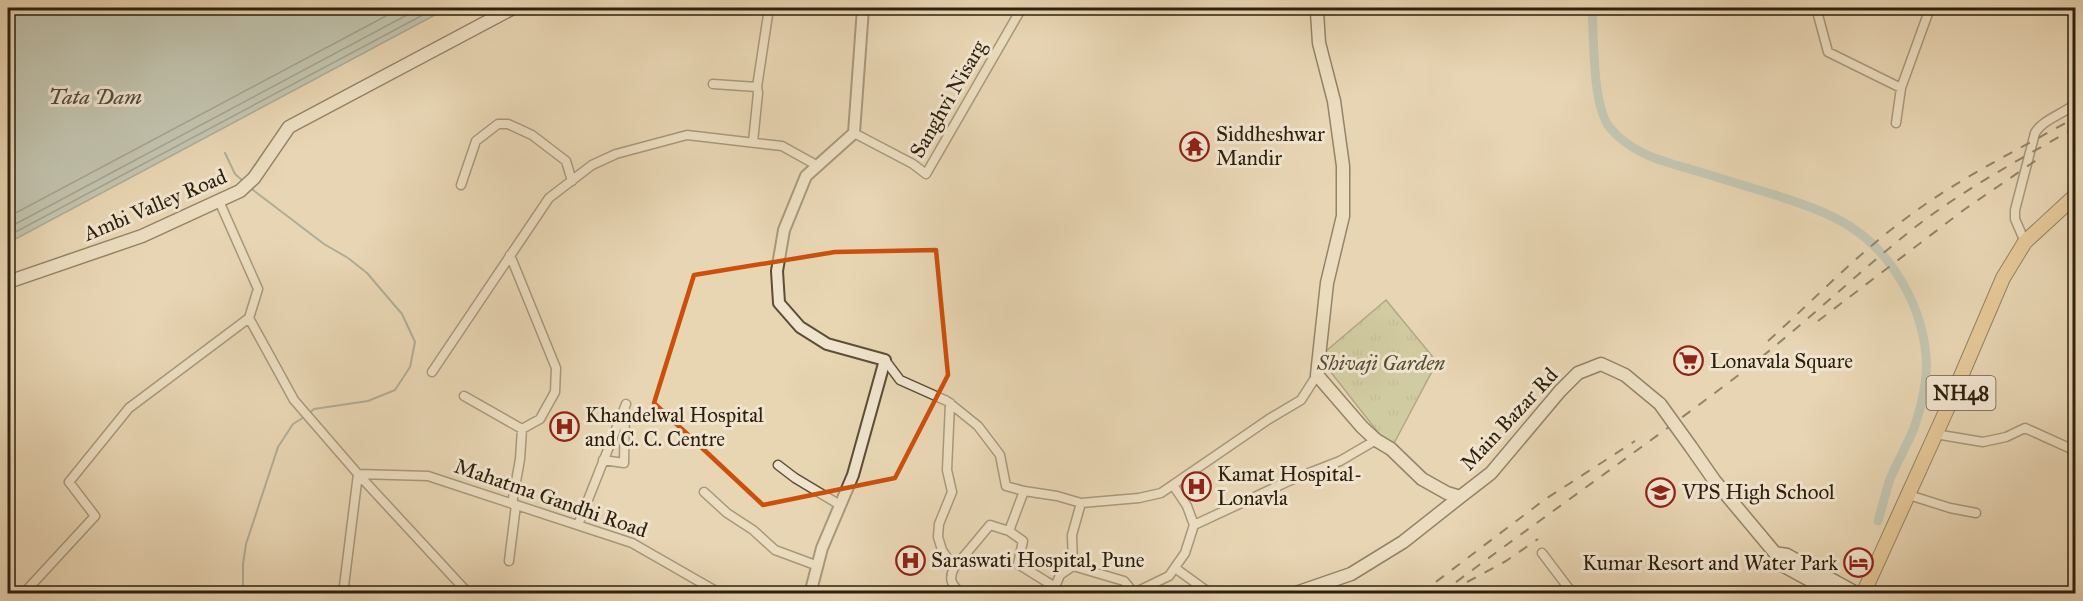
<svg xmlns="http://www.w3.org/2000/svg" width="2083" height="601" font-family="'IM FELL Great Primer',serif">
<defs>
<pattern id="park-tufts" width="24" height="20" patternUnits="userSpaceOnUse" patternTransform="scale(1.5)"><rect width="24" height="20" fill="#b5be8d"/><path d="M3 7l-1-3M5 7V3M7 7l1-3M15 17l-1-3M17 17v-4M19 17l1-3" fill="none" stroke="#9ca378"/></pattern>
</defs>
<rect width="100%" height="100%" fill="#e8d6b3"/>
<filter id="stains"><feTurbulence type="fractalNoise" baseFrequency=".00333" numOctaves="4"/><feColorMatrix values="0 0 0 0 .2 0 0 0 0 .09 0 0 0 0 .02 0 0 0 .5 -.17"/></filter>
<radialGradient id="worn" r=".72"><stop offset=".6" stop-color="#630" stop-opacity="0"/><stop offset="1" stop-color="#630" stop-opacity=".3"/></radialGradient>
<!-- park -->
<path fill="url(#park-tufts)" stroke="#726f4e" stroke-width="1.5" d="M 1386,300 L 1437,362 L 1391,449 L 1319,357 Z"/>
<!-- water -->
<path fill="#99b7b4" stroke="#6e7b72" stroke-width="1.5" d="M 8,8 L 448,8 L 8,243 Z"/>
<g fill="none" stroke-linecap="round" stroke-linejoin="round">
<!-- shore -->
<path stroke="#646c61" stroke-width="1.5" d="M 8,217 L 401,8
M 8,228 L 420,8
M 8,236 L 436,8"/>
<!-- stream -->
<path stroke="#6e7b72" stroke-width="2" d="M 225,153 L 235,174 L 243,181
M 249,187 L 324,244 L 348,258 L 367,273 L 402,314 L 415,342 L 410,367 L 395,390 L 368,401 L 314,409 L 308,414
M 243,594 L 243,564 L 246,544 L 278,447 L 293,424 L 304,417"/>
<!-- canal -->
<path stroke="#99b7b4" stroke-width="9" d="M 1592,8 C 1594,37 1592,106 1610,128 C 1632,154 1662,161 1693,170 C 1720,178 1746,186 1772,194 C 1835,214 1875,230 1907,291 C 1921,318 1930,353 1925,384 C 1923,398 1919,414 1914,428 C 1907,446 1896,463 1889,482 C 1885,495 1882,508 1878,521"/>
<defs>
<path id="minor" d="M 1819,8 L 1818,15 L 1828,52 L 1901,88
M 1919,8 L 1929,11
M 713,84 L 757,87
M 1896,123 L 1901,88 L 1930,8
M 854,133 L 913,164 L 926,174 L 1020,11 L 1004,8
M 753,142 L 758,93 L 757,87 L 769,8
M 461,185 L 476,141 L 498,124 L 508,124 L 532,135 L 566,161 L 572,181
M 219,201 L 258,289 L 249,318 L 294,400 L 358,474 L 469,594
M 2025,242 L 2015,219 L 2015,210 L 2035,133 C 2043,119 2064,114 2076,103
M 510,255 L 556,368 L 555,392 L 540,419 L 522,429 L 520,459 L 512,504
M 885,360 L 900,380 L 947,401 L 978,426 L 1000,455 L 1006,486 L 1024,491 L 1057,496 L 1081,503 L 1139,498 L 1161,493 L 1269,419 L 1301,400 L 1317,375
M 432,372 L 549,198 L 592,165 L 616,154 L 687,135 L 782,146 L 818,166
M 464,396 L 522,429
M 950,403 L 947,470 L 952,492 L 939,524 L 938,537 L 942,550 L 954,568 C 948,580 952,585 962,594
M 1941,435 L 1983,442 L 2006,437 L 2025,428 L 2076,451
M 603,460 L 624,463 L 625,410
M 778,465 L 795,478 L 840,505
M 704,492 L 727,513 L 753,530 L 775,550 L 818,566
M 1912,496 L 1950,508 L 1976,513
M 1081,503 L 1072,535 L 1073,566 L 1124,581 L 1134,593 L 1169,576 L 1185,553 L 1194,525 L 1187,506 L 1173,485
M 578,525 L 626,404
M 1194,525 L 1291,480 L 1340,461 L 1376,440
M 1009,531 L 1023,541 L 1018,564 L 1055,587
M 1542,553 L 1573,594
M 509,561 L 516,505
M 954,568 L 990,525 L 1009,531 L 1024,491
M 1175,568 L 1211,594
M 23,594 L 95,516 L 69,482 L 129,408 L 249,318
M 343,594 L 358,474 L 428,476 L 632,543 L 721,594
M 1052,594 L 1060,575 L 1073,566"/>
<path id="tertiary" d="M 810,594 L 822,548 L 853,475 L 885,360 L 827,344 L 800,327 L 779,303 L 777,271 L 784,230 L 806,176 L 854,133 L 863,8"/>
<path id="secondary" d="M 1319,8 L 1317,12 L 1319,43 L 1334,101 L 1343,166 L 1343,216 L 1327,283 L 1317,375 L 1362,427 L 1376,440 L 1391,449 L 1422,479 L 1447,493 L 1460,497 L 1491,473 L 1560,391 L 1578,373 L 1601,364 L 1625,375 L 1660,404
M 8,282 L 142,236 L 240,191 L 254,178 L 289,127 L 513,8
M 1691,447 L 1714,480 L 1775,553 L 1782,565 L 1835,594
M 1775,553 L 1787,555 L 1858,594
M 1293,594 L 1351,574 L 1403,542 L 1460,497"/>
<path id="trunk" d="M 1863,594 L 1947,409 L 2003,278 L 2025,242 L 2076,195"/>
</defs>
<!-- minor casing -->
<use href="#minor" stroke="#5c4e37" stroke-width="11"/>
<!-- tertiary casing -->
<use href="#tertiary" stroke="#5c4e37" stroke-width="14"/>
<!-- secondary casing -->
<use href="#secondary" stroke="#2e200e" stroke-width="15"/>
<!-- trunk casing -->
<use href="#trunk" stroke="#2e200e" stroke-width="16"/>
<!-- minor -->
<use href="#minor" stroke="#f0e4ce" stroke-width="8"/>
<!-- tertiary -->
<use href="#tertiary" stroke="#f0e4ce" stroke-width="10"/>
<!-- secondary -->
<use href="#secondary" stroke="#f0e4ce" stroke-width="12"/>
<!-- trunk -->
<use href="#trunk" stroke="#e4bb7a" stroke-width="14"/>
<!-- rail -->
<path stroke="#2e200e" stroke-width="2" stroke-dasharray="10 10" stroke-linecap="butt" d="M 1818,321 L 1965,209 L 2038,159
M 1768,341 C 1815,299 1858,253 1909,216 C 1961,177 2020,149 2076,117
M 1467,582 L 1506,561 L 1538,539
M 1420,594 L 1544,500 L 1635,441
M 1440,594 C 1539,520 1641,449 1740,374 C 1800,328 1855,275 1914,228 C 1964,189 2021,159 2076,127"/>
<defs>
<path id="secondary-bridge" d="M 1660,404 L 1691,447"/>
</defs>
<!-- secondary-bridge casing -->
<use href="#secondary-bridge" stroke="#2e200e" stroke-width="15" stroke-linecap="butt"/>
<!-- secondary-bridge -->
<use href="#secondary-bridge" stroke="#f0e4ce" stroke-width="12"/>
</g>
<!-- marked area -->
<path d="M0 0H2083V601H0ZM 936,250 L 948,375 L 895,478 L 763,505 L 654,403 L 694,275 L 835,252 Z" fill="#e8d6b3" fill-opacity=".55" fill-rule="evenodd"/>
<path fill="none" stroke="#cc500c" stroke-width="4.5" stroke-linejoin="round" d="M 936,250 L 948,375 L 895,478 L 763,505 L 654,403 L 694,275 L 835,252 Z"/>
<!-- icons -->
<defs>
<symbol id="temple-ring" viewBox="-11 -11 22 22"><circle r="9.5" fill="#f0e4ce" stroke="#8f2418" stroke-width="1.5"/><path d="M0-6L5-2H3V0L6.5 2.5H4V6H1.5V3h-3V6H-4V2.5H-6.5L-3 0V-2H-5Z" fill="#8f2418"/></symbol>
<symbol id="supermarket-ring" viewBox="-11 -11 22 22"><circle r="9.5" fill="#f0e4ce" stroke="#8f2418" stroke-width="1.5"/><path d="M-6-5.5h2.5l.6 2H6L4.5 2H-2.5L-4.4-4H-6ZM-1.5 3.2a1.3 1.3 0 1 0 .1 0ZM3 3.2a1.3 1.3 0 1 0 .1 0Z" fill="#8f2418"/></symbol>
<symbol id="hospital-ring" viewBox="-11 -11 22 22"><circle r="9.5" fill="#f0e4ce" stroke="#8f2418" stroke-width="1.5"/><path d="M-5-5h3v3.5h4V-5h3V5h-3V1.5h-4V5h-3Z" fill="#8f2418"/></symbol>
<symbol id="school-ring" viewBox="-11 -11 22 22"><circle r="9.5" fill="#f0e4ce" stroke="#8f2418" stroke-width="1.5"/><path d="M0-5L7-2L0 1L-7-2ZM-4 1L0 2.5L4 1V4Q0 6-4 4Z" fill="#8f2418"/></symbol>
<symbol id="hotel-ring" viewBox="-11 -11 22 22"><circle r="9.5" fill="#f0e4ce" stroke="#8f2418" stroke-width="1.5"/><path d="M-6-4.5h1.5V1H6V5H4.5V3h-9V5H-6ZM-4 0a1.8 1.8 0 1 1 3.6 0ZM.5 0V-2.5h3Q6-2.5 6 0Z" fill="#8f2418"/></symbol>
</defs>
<g fill-rule="evenodd">
<use href="#temple-ring" x="1178" y="130" width="33" height="33"/>
<use href="#supermarket-ring" x="1672" y="344" width="33" height="33"/>
<use href="#hospital-ring" x="548" y="410" width="33" height="33"/>
<use href="#hospital-ring" x="1180" y="470" width="33" height="33"/>
<use href="#school-ring" x="1644" y="476" width="33" height="33"/>
<use href="#hospital-ring" x="894" y="544" width="33" height="33"/>
<use href="#hotel-ring" x="1842" y="546" width="33" height="33"/>
</g>
<g text-anchor="middle" stroke-width="6" stroke-linejoin="round" paint-order="stroke">
<!-- shield labels -->
<rect fill="#f0e4ce" stroke="#685b48" stroke-width="1.5" x="1926.5" y="376" width="69" height="34" rx="4.5"/>
<g font-size="20" font-weight="bold" fill="#2e200e">
<text x="1961" y="400">NH48</text>
</g>
<!-- street labels -->
<g font-size="21" fill="#2e200e" stroke="#f0e4ce">
<text transform="translate(948 99) rotate(-60)" y="7">Sanghvi Nisarg</text>
<text transform="translate(155 205) rotate(-23)" y="7">Ambi Valley Road</text>
<text transform="translate(1509 419) rotate(-47)" y="7">Main Bazar Rd</text>
<text transform="translate(551 498) rotate(19)" y="7">Mahatma Gandhi Road</text>
</g>
<!-- poi labels -->
<g font-size="21" fill="#2e200e" stroke="#f0e4ce" text-anchor="start">
<text x="1216" y="141">Siddheshwar<tspan x="1216" dy="24">Mandir</tspan></text>
<text x="1710" y="368">Lonavala Square</text>
<text x="585" y="422">Khandelwal Hospital<tspan x="585" dy="24">and C. C. Centre</tspan></text>
<text x="1217" y="481">Kamat Hospital-<tspan x="1217" dy="24">Lonavla</tspan></text>
<text x="1682" y="499">VPS High School</text>
<text x="931" y="567">Saraswati Hospital, Pune</text>
<text x="1838" y="570" text-anchor="end">Kumar Resort and Water Park</text>
</g>
<!-- park labels -->
<g font-size="21" font-style="italic" fill="#564f34" stroke="#f0e4ce">
<text x="1381" y="370">Shivaji Garden</text>
</g>
<!-- water labels -->
<g font-size="22" font-style="italic" fill="#4e4d40" stroke="#f0e4ce">
<text x="95" y="104">Tata Dam</text>
</g>
</g>
<!-- margin -->
<rect width="2083" height="601" fill="none" stroke="#e8d6b3" stroke-width="30"/>
<rect x="9" y="9" width="2065" height="583" fill="none" stroke="#2e200e" stroke-width="3"/>
<rect x="15" y="15" width="2053" height="571" fill="none" stroke="#2e200e" stroke-width="1.5"/>
<rect width="100%" height="100%" filter="url(#stains)"/>
<rect width="100%" height="100%" fill="url(#worn)"/>
</svg>
